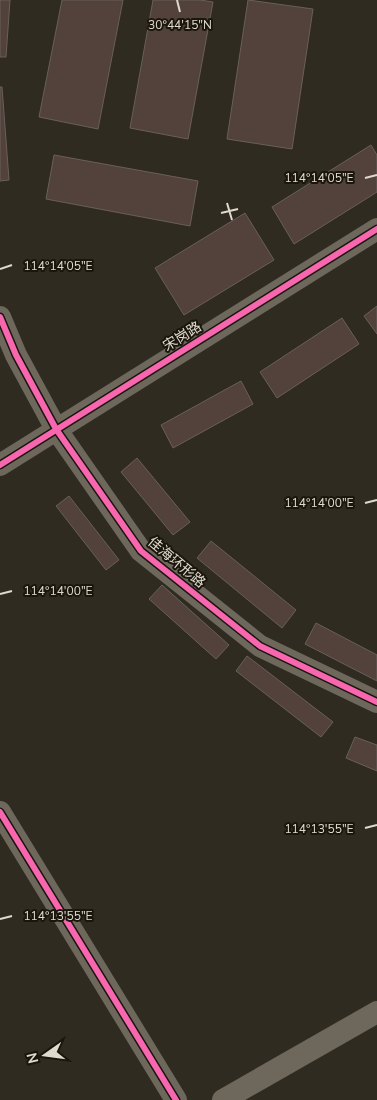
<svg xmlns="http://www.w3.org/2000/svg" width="377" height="1100" font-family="'Nunito Sans','Noto Sans SC',sans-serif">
<rect width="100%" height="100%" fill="#302b20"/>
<!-- building -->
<path fill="#53413b" stroke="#68605b" d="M 0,0 L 10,0 L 6,57 L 0,57 Z
M 62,0 L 123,0 L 98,129 L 39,117 Z
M 153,0 L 200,0 L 213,2 L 188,139 L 130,128 Z
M 248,0 L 313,9 L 292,149 L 227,139 Z
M 0,87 L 2,87 L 9,180 L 0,181 Z
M 371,145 L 377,155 L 377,192 L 294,244 L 272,207 Z
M 54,155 L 198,181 L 190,226 L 46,199 Z
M 245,213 L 274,260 L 184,315 L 155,268 Z
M 377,306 L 377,334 L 364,316 Z
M 342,318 L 359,344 L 277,398 L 260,372 Z
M 241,381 L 253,404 L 173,448 L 161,425 Z
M 137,458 L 190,522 L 173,535 L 121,472 Z
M 69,496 L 119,560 L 106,570 L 56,506 Z
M 211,541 L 296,610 L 282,628 L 197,558 Z
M 162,585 L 229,645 L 216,659 L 149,599 Z
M 316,623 L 377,655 L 377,681 L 305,644 Z
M 247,656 L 333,722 L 321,737 L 236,671 Z
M 355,737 L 377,745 L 377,771 L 346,758 Z"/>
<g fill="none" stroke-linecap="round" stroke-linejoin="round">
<!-- minor -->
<path stroke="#6e685c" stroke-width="22" d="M 0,317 L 16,355 L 56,429 L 141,551 L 260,646 L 377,702
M 0,465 L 377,229
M 0,812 L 176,1100
M 223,1100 L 377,1012"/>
<defs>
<path id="cycleway" d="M 0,317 L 16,355 L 56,429 L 141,551 L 260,646 L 377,702
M 0,465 L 377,229
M 0,812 L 176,1100"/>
</defs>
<!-- cycleway casing -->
<use href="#cycleway" stroke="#1a160d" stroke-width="9"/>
<!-- cycleway -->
<use href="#cycleway" stroke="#f766af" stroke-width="6"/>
</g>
<!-- ticks -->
<path fill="none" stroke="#e0dace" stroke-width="2" d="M 177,0 L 180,12M 365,178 L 377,175M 227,203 L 232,220M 221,213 L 238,209M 0,269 L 12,265M 365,503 L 377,500M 0,594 L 12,591M 365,828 L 377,825M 0,919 L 12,916"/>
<g text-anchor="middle" stroke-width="4" stroke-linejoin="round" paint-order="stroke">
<!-- street labels -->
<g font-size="14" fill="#e0dace" stroke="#1a160d">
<text transform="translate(182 336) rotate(-32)" y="5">宋岗路</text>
<text transform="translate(177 562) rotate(40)" y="5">佳海环形路</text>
</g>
</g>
<g font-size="12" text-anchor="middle" fill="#e0dace" stroke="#1a160d" stroke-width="4" stroke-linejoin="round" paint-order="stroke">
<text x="180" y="29">30°44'15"N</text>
<text x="319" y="182">114°14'05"E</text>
<text x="58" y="270">114°14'05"E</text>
<text x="319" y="507">114°14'00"E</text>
<text x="58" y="595">114°14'00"E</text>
<text x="319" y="833">114°13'55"E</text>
<text x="58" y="920">114°13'55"E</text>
</g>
<!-- north arrow -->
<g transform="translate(45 1055) rotate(256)" stroke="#1a160d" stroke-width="4" paint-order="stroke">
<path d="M0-4L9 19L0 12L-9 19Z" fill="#e0dace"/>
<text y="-8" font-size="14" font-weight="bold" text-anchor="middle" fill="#e0dace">N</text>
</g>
</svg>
